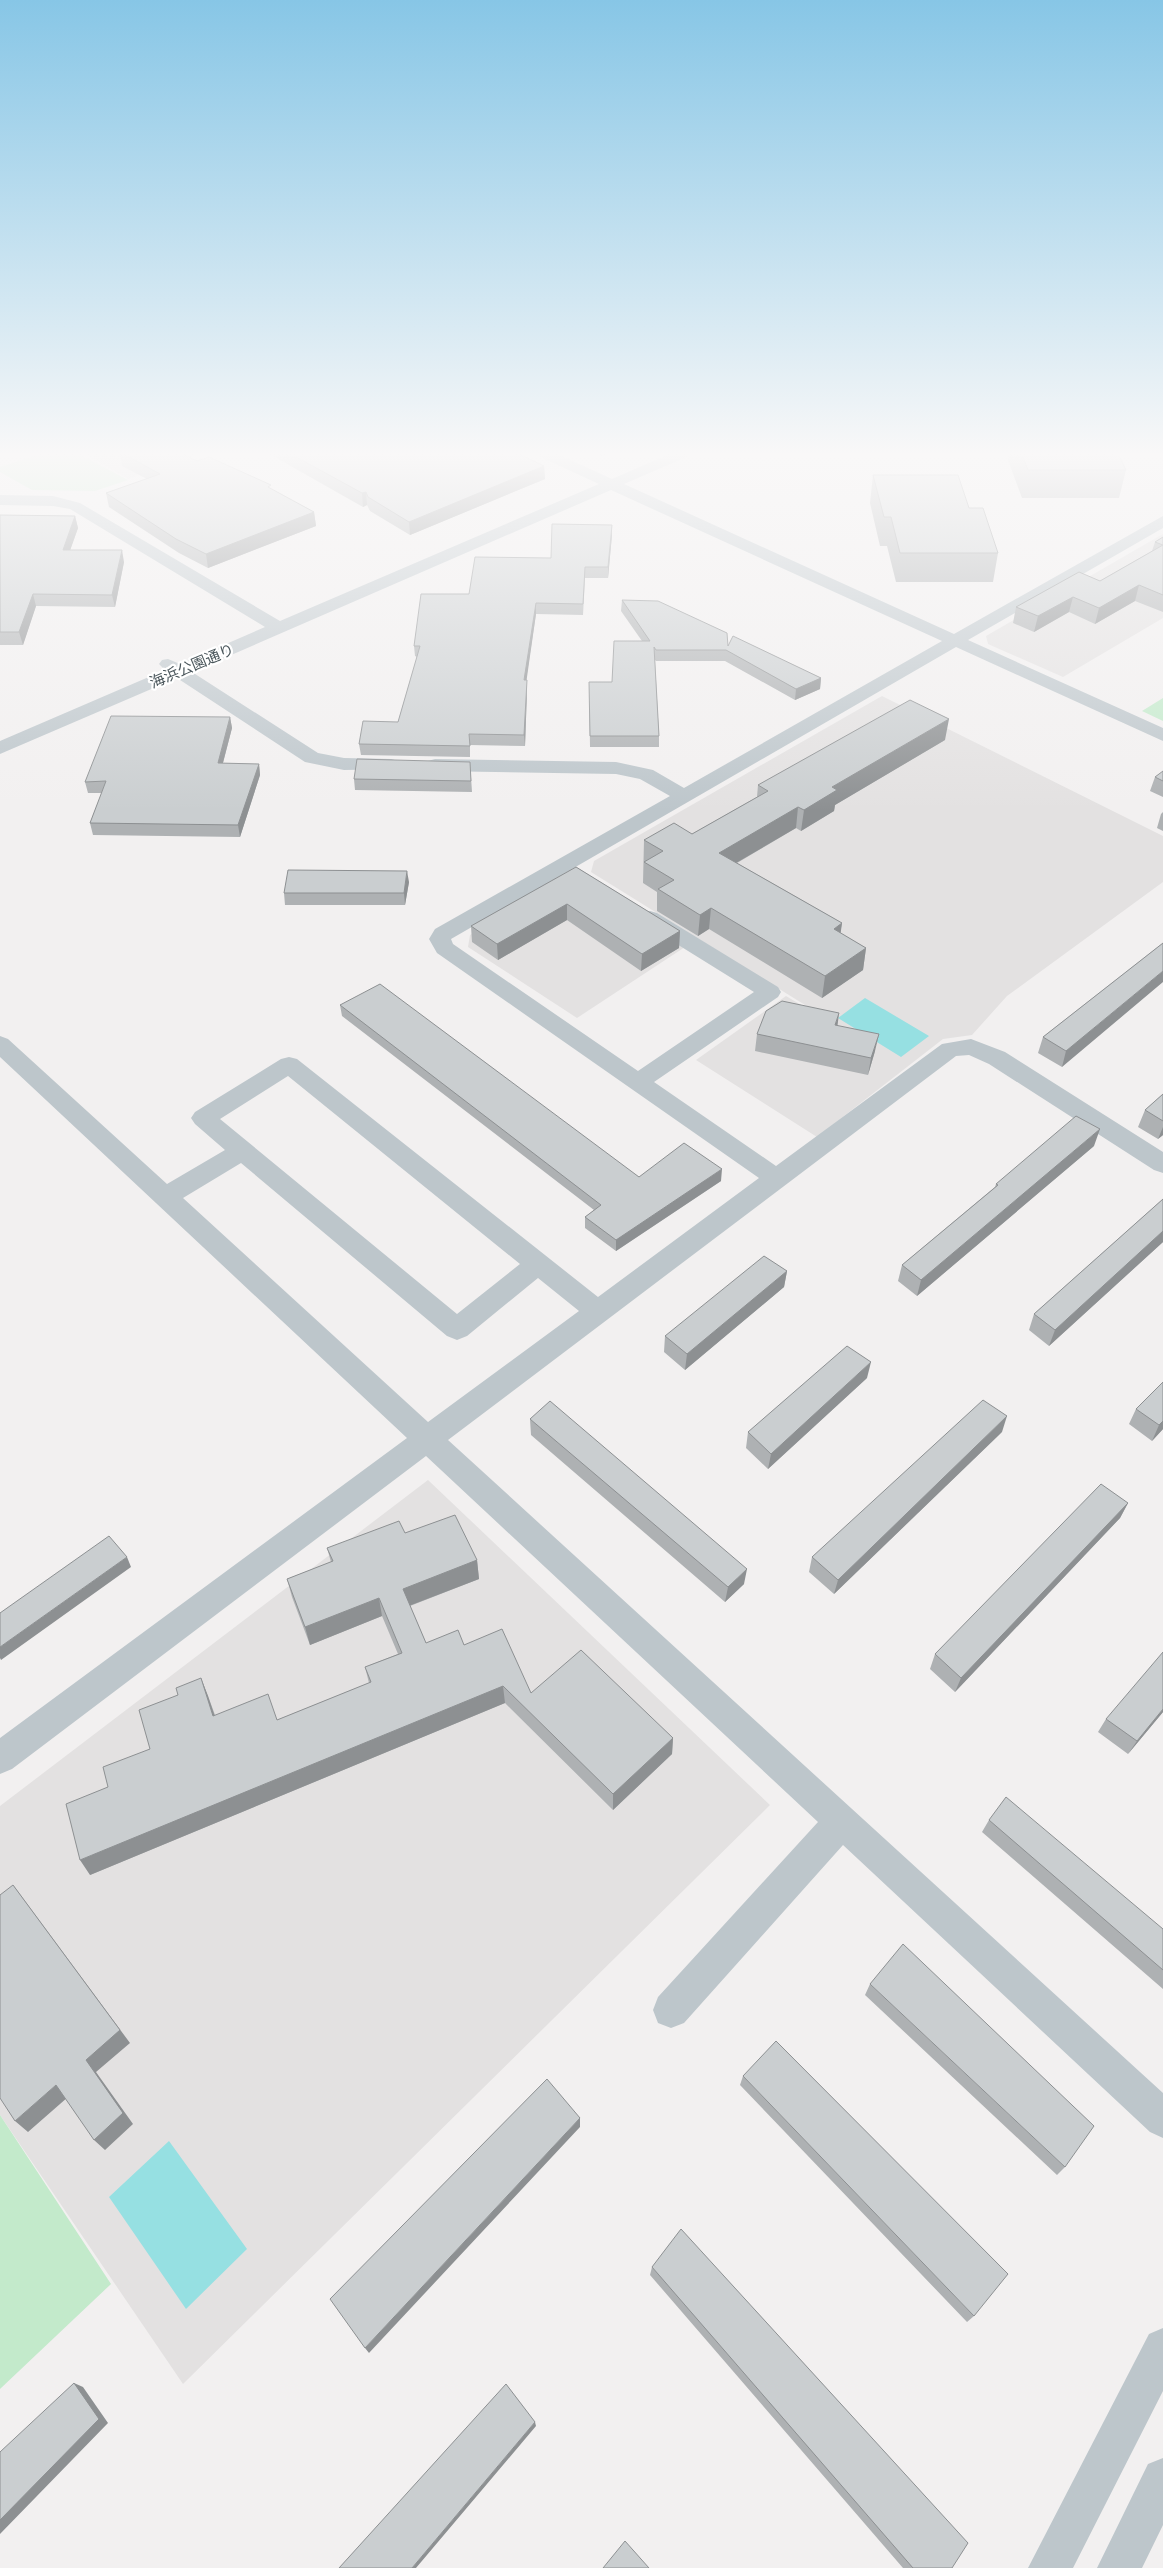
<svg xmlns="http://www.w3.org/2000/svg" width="1163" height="2568" font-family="Commissioner,'Noto Sans JP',sans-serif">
<rect width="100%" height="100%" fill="#f2f0f0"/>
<!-- education -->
<path fill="#e3e1e1" d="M 82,452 L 206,452 L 128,479 Z
M 1163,534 L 1163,618 L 1063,677 L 988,644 L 986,636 Z
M 882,696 L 1163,836 L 1163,882 L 1007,996 L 972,1035 L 943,1039 L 817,1137 L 696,1060 L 786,996 L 879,1051 L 591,872 L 594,861 Z
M 559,882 L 685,947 L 577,1018 L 468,947 L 470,935 Z
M 428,1480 L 770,1805 L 183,2384 L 0,2115 L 0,1806 Z"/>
<!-- green -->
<path fill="#c3eacb" d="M 47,452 L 75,452 L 128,480 L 95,491 L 32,490 L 0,472 L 0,467 Z
M 1163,698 L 1163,721 L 1142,711 Z
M 0,2115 L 111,2284 L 0,2389 Z"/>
<!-- water -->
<path fill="#96e0e2" d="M 865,998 L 929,1036 L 901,1057 L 838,1018 Z
M 169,2141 L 247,2249 L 186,2309 L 109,2197 Z"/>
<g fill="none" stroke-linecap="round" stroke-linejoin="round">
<!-- minor -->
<path fill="#bdc6cb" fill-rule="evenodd" d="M 534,452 L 553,452 L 612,479 L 674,452 L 693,452 L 691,455 L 624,484 L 954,634 L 1163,516 L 1163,528 L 968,640 L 1163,728 L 1163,741 L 956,647 L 451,939 L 453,944 L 638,1071 L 754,992 L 643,923 L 639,918 L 643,913 L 650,911 L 657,913 L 778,987 L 781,992 L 778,997 L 654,1082 L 776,1166 L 942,1044 L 971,1039 L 1005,1052 L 1163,1152 L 1163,1173 L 1154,1170 L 989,1064 L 969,1055 L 956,1056 L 448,1440 L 1163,2093 L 1163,2138 L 1150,2132 L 843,1845 L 684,2023 L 671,2028 L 658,2023 L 653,2010 L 658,1997 L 818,1822 L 426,1456 L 12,1769 L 0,1774 L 0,1738 L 407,1438 L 0,1057 L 0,1036 L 8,1039 L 167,1184 L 225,1150 L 195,1124 L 191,1118 L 195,1112 L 281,1059 L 289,1057 L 297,1059 L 598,1297 L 759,1178 L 437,953 L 429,939 L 435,929 L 670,796 L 640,779 L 616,774 L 435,771 L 428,769 L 425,765 L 428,761 L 435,759 L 616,762 L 653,770 L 684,788 L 942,641 L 611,490 L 192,672 L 318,753 L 344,758 L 391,759 L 398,761 L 401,765 L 398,769 L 344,770 L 305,762 L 177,678 L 0,754 L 0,741 L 165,670 L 159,664 L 162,660 L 168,659 L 180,664 L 265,627 L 70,509 L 53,506 L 0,505 L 0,495 L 53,496 L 80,503 L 280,621 L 599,484 L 536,455 ZM 288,1076 L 520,1264 L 457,1314 L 220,1119 ZM 241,1163 L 447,1336 L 457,1340 L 467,1336 L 538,1278 L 579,1311 L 428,1422 L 183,1198 Z
M 1163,2328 L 1163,2391 L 1073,2568 L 1028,2568 L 1149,2334 Z
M 1163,2458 L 1163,2525 L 1142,2568 L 1097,2568 L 1148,2464 Z"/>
</g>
<!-- wall -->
<path fill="#aeb1b3" d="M 120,452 L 197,461 L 271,489 L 314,512 L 316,526 L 208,568 L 179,553 L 109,507 L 106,493 L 147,479 L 122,466 Z
M 266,452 L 515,452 L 544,466 L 545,479 L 410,535 L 370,511 L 367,505 L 363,507 Z
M 593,452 L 610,452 L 601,456 Z
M 1009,452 L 1117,452 L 1126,470 L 1119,498 L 1022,498 L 1008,460 Z
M 873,475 L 969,508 L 998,553 L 993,582 L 896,582 L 887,546 L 880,546 L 870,503 Z
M 0,515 L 75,516 L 78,528 L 70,550 L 124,562 L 115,607 L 36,606 L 23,645 L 0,645 Z
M 612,525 L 612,535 L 608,578 L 585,578 L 583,615 L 536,614 L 526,680 L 527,691 L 525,746 L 470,745 L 470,757 L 361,755 L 359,744 L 398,722 L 417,657 L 415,656 L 414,646 L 469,594 L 551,558 Z
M 1163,537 L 1163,612 L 1135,601 L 1095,624 L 1069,612 L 1034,632 L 1013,623 L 1016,607 L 1100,581 L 1152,551 L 1155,542 Z
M 622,600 L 728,646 L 821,678 L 820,689 L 795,700 L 725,661 L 656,661 L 655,660 L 659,736 L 659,747 L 590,747 L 589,682 L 612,682 L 642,641 L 621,611 Z
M 230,717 L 232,728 L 223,763 L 259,764 L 260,775 L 240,837 L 93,835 L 90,823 L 102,793 L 88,793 L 85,782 Z
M 945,740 L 835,805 L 834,811 L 801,831 L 796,828 L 737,863 L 842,923 L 840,933 L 866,948 L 863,970 L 822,998 L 709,929 L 698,936 L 657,911 L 657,892 L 643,883 L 644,840 L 692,834 L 757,797 L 758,785 Z
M 470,762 L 472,792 L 355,790 L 354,779 Z
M 1163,771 L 1163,797 L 1150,791 L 1155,777 Z
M 1163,812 L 1163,831 L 1157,828 L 1161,814 Z
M 576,867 L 680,931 L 679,948 L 641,971 L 567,920 L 498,960 L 472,942 L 471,926 Z
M 409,882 L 405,905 L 285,905 L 284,893 Z
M 1163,943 L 1062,1067 L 1038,1053 L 1043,1037 Z
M 340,1005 L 639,1177 L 721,1181 L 616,1251 L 585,1228 L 585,1217 L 594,1210 L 342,1016 Z
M 837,1026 L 875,1051 L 868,1075 L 755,1051 L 757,1034 Z
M 1163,1094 L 1163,1135 L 1158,1139 L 1138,1127 L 1145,1110 Z
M 1094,1146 L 917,1296 L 898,1281 L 902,1265 L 995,1187 L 996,1184 Z
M 1163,1199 L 1163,1242 L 1049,1346 L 1029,1330 L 1034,1314 Z
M 787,1271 L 784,1287 L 685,1370 L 664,1352 L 665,1336 Z
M 867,1378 L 768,1469 L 746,1448 L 748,1432 Z
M 1163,1382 L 1163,1429 L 1152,1441 L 1129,1424 L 1136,1409 Z
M 530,1419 L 744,1584 L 725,1602 L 531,1435 Z
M 1002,1432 L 834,1594 L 809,1572 L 812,1557 Z
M 1128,1503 L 1120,1518 L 955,1692 L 930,1669 L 935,1654 Z
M 405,1533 L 477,1560 L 479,1579 L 410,1606 L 426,1643 L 464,1645 L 531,1693 L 673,1738 L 672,1754 L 613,1810 L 505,1703 L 90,1875 L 108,1787 L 150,1749 L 178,1695 L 201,1678 L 208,1696 L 215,1715 L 277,1720 L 369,1683 L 365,1667 L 398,1654 L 382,1616 L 310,1645 L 292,1597 L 287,1579 L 331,1562 L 327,1548 Z
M 1163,1712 L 1128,1754 L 1098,1732 L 1106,1719 Z
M 989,1820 L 1163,1929 L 1163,1989 L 982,1832 Z
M 870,1984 L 1065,2167 L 1057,2175 L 865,1995 Z
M 743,2076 L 974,2316 L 967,2322 L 740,2085 Z
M 652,2267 L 952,2568 L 903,2568 L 650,2275 Z"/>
<!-- shaded-wall -->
<path fill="#8d9092" d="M 601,452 L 610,452 L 601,456 Z
M 544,466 L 545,479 L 410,535 L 409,522 Z
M 366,492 L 367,505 L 363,507 L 362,493 Z
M 314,512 L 316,526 L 208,568 L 206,554 Z
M 75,516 L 78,528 L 66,562 L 63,550 Z
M 612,525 L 612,535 L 608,578 L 608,567 Z
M 122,550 L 124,562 L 115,607 L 112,595 Z
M 1139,585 L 1135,601 L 1095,624 L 1099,608 Z
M 33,594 L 36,606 L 23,645 L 19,632 Z
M 1073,597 L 1069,612 L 1034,632 L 1038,616 Z
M 536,603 L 536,614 L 525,691 L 524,680 Z
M 821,678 L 820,689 L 795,700 L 796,689 Z
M 527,680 L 527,691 L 525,746 L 524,735 Z
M 230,717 L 232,728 L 220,774 L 218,763 Z
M 949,719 L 945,740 L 835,805 L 834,811 L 801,831 L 804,810 L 832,787 Z
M 259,764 L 260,775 L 240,837 L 238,825 Z
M 798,807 L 796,828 L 717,874 L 719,853 Z
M 407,871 L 409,882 L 405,905 L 404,893 Z
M 567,904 L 567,920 L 498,960 L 497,944 Z
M 711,908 L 709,929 L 698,936 L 700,915 Z
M 842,923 L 839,945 L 834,929 Z
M 680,931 L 679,948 L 641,971 L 642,954 Z
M 866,948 L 863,970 L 822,998 L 825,976 Z
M 1163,971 L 1163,982 L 1062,1067 L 1066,1051 Z
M 839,1013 L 837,1030 L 835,1025 Z
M 879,1034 L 875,1051 L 868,1075 L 871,1058 Z
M 1163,1127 L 1163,1135 L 1158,1139 Z
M 1100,1129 L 1094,1146 L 917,1296 L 921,1280 Z
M 722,1169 L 721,1181 L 616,1251 L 616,1240 Z
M 1163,1231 L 1163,1242 L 1049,1346 L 1055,1330 Z
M 787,1271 L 784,1287 L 685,1370 L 687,1354 Z
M 871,1362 L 867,1378 L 768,1469 L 771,1454 Z
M 1007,1416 L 1002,1432 L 834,1594 L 838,1580 Z
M 1163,1421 L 1163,1429 L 1152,1441 L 1159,1425 Z
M 1128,1503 L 1120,1518 L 955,1692 L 961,1678 Z
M 127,1557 L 131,1567 L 1,1660 L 0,1658 L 0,1647 Z
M 477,1560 L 479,1579 L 406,1607 L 403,1589 Z
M 747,1569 L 744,1584 L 725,1602 L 728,1587 Z
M 379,1598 L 382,1616 L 310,1645 L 305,1627 Z
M 201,1678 L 208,1696 L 220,1732 L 213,1716 Z
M 503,1686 L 505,1703 L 90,1875 L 80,1860 Z
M 1163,1709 L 1163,1712 L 1128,1754 L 1137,1741 Z
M 673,1738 L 672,1754 L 613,1810 L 613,1794 Z
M 13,1885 L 130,2043 L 96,2072 L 133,2124 L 105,2150 L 94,2140 L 86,2060 Z
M 56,2085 L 68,2097 L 28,2132 L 15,2121 Z
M 580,2118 L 580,2127 L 369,2353 L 365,2348 Z
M 74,2383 L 83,2387 L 108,2423 L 0,2534 L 0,2520 Z
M 535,2422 L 536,2426 L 416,2568 L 412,2568 Z"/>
<!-- building -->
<path fill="#caced0" stroke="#8d9092" d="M 120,452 L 179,452 L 197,461 L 209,457 L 271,485 L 268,487 L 314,512 L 206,554 L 176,539 L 106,493 L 160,474 Z
M 287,452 L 515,452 L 544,466 L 409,522 L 368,497 L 366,492 L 362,493 Z
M 1021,452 L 1117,452 L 1126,470 L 1028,470 Z
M 873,475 L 958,475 L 969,508 L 983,508 L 998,553 L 900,553 L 891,517 L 884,517 Z
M 0,515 L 75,516 L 63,550 L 122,550 L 112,595 L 33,594 L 19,632 L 0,632 Z
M 552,524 L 612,525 L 608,567 L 585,567 L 583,604 L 536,603 L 524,680 L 527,680 L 524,735 L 469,734 L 470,746 L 359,744 L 363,721 L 398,722 L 420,646 L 414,646 L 421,594 L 469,594 L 475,557 L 551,558 Z
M 1163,537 L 1163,595 L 1139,585 L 1099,608 L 1073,597 L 1038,616 L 1016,607 L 1079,572 L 1100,581 L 1163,545 L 1155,542 Z
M 622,600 L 658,601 L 727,633 L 728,646 L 733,636 L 821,678 L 796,689 L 726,650 L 656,650 L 654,647 L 659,736 L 590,736 L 589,682 L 612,682 L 614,641 L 650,641 Z
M 910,700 L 949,719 L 832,787 L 837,790 L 804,810 L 798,807 L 719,853 L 842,923 L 834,929 L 866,948 L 825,976 L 711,908 L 700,915 L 658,889 L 674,880 L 644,862 L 663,851 L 644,840 L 674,823 L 692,834 L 768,791 L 758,785 Z
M 111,716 L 230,717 L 218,763 L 259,764 L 238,825 L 90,823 L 106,781 L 85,782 Z
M 357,759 L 470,762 L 471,781 L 354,779 Z
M 1163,771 L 1163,781 L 1155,777 Z
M 576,867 L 680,931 L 642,954 L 567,904 L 497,944 L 471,926 Z
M 288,870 L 407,871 L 404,893 L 284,893 Z
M 1163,943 L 1163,971 L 1066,1051 L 1043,1037 Z
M 380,984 L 639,1177 L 684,1143 L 722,1169 L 616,1240 L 585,1217 L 601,1205 L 340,1005 Z
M 782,1001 L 839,1013 L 835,1025 L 879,1034 L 871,1058 L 757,1034 L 766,1011 Z
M 1163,1094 L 1163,1121 L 1145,1110 Z
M 1076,1116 L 1100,1129 L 921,1280 L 902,1265 L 998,1185 L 996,1184 Z
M 1163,1199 L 1163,1231 L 1055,1330 L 1034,1314 Z
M 764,1256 L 787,1271 L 687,1354 L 665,1336 Z
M 847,1346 L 871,1362 L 771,1454 L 748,1432 Z
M 1163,1382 L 1163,1421 L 1159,1425 L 1136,1409 Z
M 983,1400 L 1007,1416 L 838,1580 L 812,1557 Z
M 550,1401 L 747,1569 L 728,1587 L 530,1419 Z
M 1101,1484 L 1128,1503 L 961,1678 L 935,1654 Z
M 455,1515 L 477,1560 L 403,1589 L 426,1643 L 458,1630 L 464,1645 L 502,1629 L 531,1693 L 581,1650 L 673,1738 L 613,1794 L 503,1686 L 80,1860 L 66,1804 L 108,1787 L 103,1767 L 150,1749 L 139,1710 L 178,1695 L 176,1688 L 201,1678 L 213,1716 L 268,1694 L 277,1720 L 371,1682 L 365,1667 L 402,1653 L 379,1598 L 305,1627 L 287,1579 L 333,1561 L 327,1548 L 399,1521 L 405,1533 Z
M 109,1536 L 127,1557 L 0,1647 L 0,1613 Z
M 1163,1652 L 1163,1709 L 1137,1741 L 1106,1719 Z
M 1006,1797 L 1163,1929 L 1163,1970 L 989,1820 Z
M 13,1885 L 120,2030 L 86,2060 L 123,2113 L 94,2140 L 56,2085 L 15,2121 L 0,2098 L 0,1895 Z
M 903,1944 L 1094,2126 L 1065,2167 L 870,1984 Z
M 776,2041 L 1008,2274 L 974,2316 L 743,2076 Z
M 547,2079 L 580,2118 L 365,2348 L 330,2299 Z
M 681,2229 L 968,2543 L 952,2568 L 913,2568 L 652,2267 Z
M 74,2383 L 99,2419 L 0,2520 L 0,2452 Z
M 506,2384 L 535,2422 L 412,2568 L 339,2568 Z
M 625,2541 L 649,2568 L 603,2568 Z"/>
<!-- sky -->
<linearGradient id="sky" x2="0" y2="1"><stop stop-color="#87c6e6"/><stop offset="0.56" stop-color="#f9f8f8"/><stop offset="1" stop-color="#f9f8f8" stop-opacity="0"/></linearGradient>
<rect width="1163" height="811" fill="url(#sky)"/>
<g text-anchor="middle" stroke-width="4.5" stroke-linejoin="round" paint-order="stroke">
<!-- far-street labels -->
<g font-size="15" fill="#4a565b" stroke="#fff">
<text transform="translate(192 666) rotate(-23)" y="5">海浜公園通り</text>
</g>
</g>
</svg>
